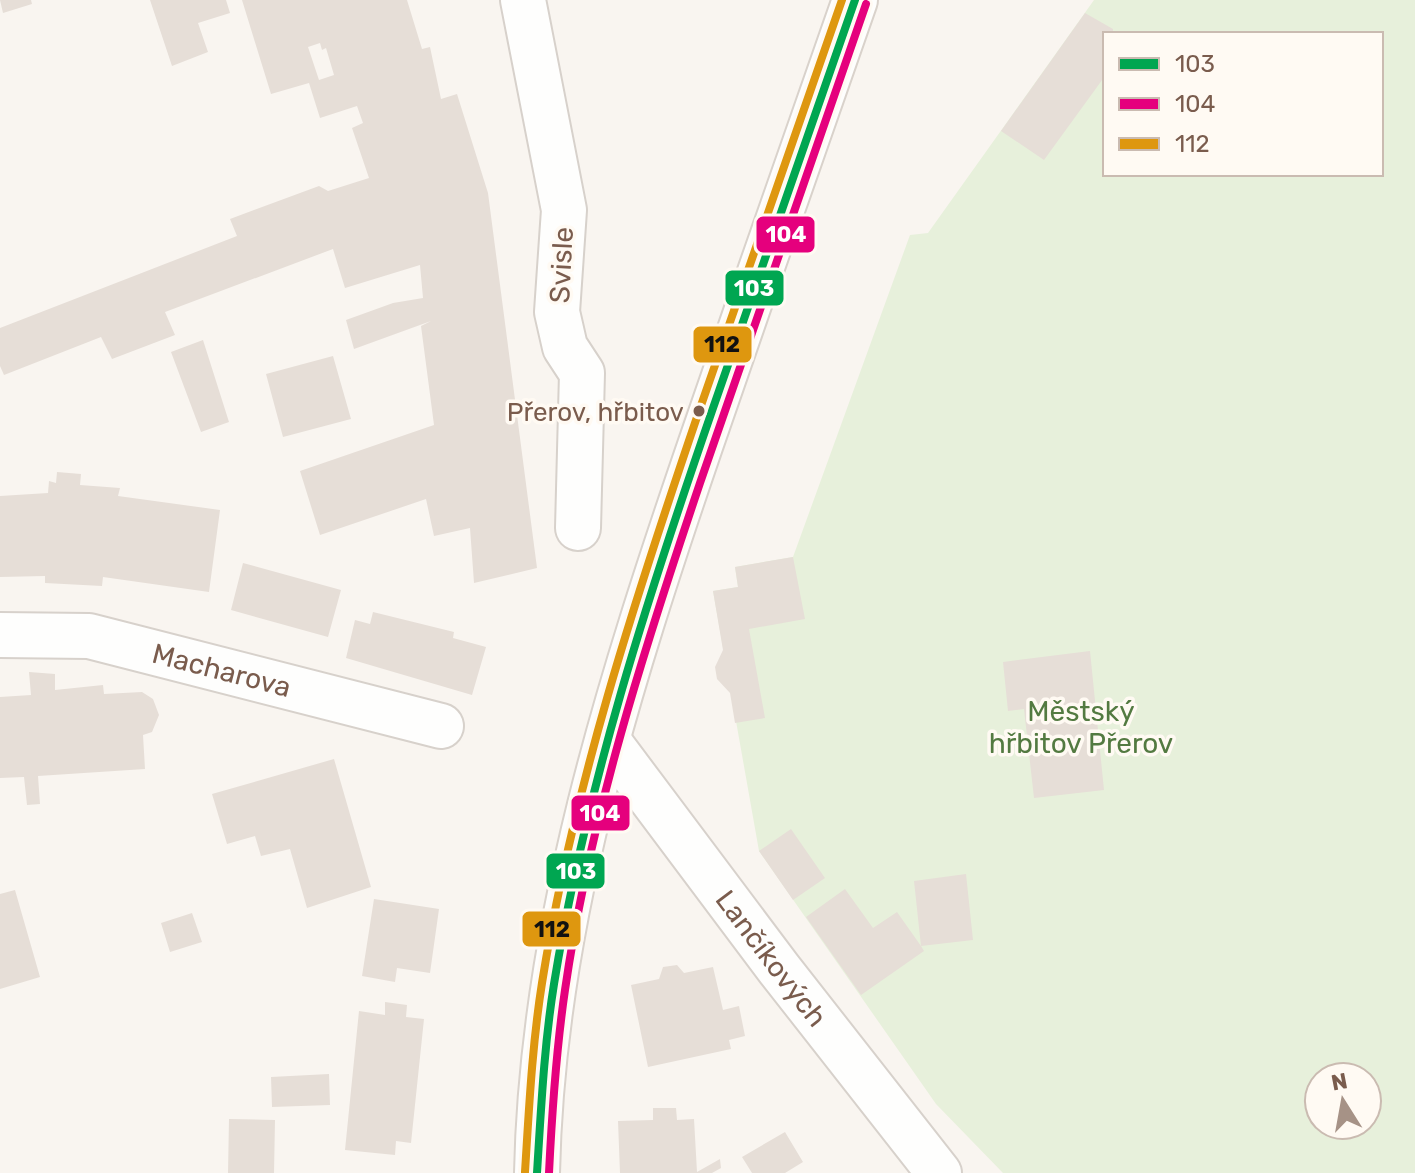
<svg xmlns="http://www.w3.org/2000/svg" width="1415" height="1173" font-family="Rubik,sans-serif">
<rect width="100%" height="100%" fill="#f9f5f0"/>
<!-- green -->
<path fill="#e7f0db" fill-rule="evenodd" d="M 1094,0 L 1415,0 L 1415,1173 L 1003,1173 L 936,1104 L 759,851 L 713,591 L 738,587 L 735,567 L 793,557 L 910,235 L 928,233 ZM 1105,34 L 1381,34 L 1381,174 L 1105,174 ZM 1319,1077 L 1367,1077 L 1367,1125 L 1319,1125 Z"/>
<!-- building -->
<path fill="#e6ded7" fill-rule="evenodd" d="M 0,0 L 31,0 L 32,4 L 3,13 Z
M 150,0 L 226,0 L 230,13 L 198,23 L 208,52 L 172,66 Z
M 242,0 L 407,0 L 422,49 L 430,47 L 441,99 L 457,94 L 488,193 L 537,568 L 474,583 L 470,528 L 434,536 L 426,499 L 320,535 L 300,471 L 434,425 L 421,326 L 431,321 L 354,349 L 346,320 L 393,303 L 423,298 L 420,265 L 345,288 L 333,249 L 165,312 L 175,335 L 112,359 L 101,337 L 4,375 L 0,366 L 0,328 L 237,236 L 230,219 L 319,186 L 328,191 L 369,178 L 352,128 L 363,123 L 357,106 L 320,118 L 309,83 L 271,94 ZM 320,43 L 322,50 L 326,48 L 334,75 L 319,80 L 308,47 Z
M 1085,13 L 1113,29 L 1113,34 L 1105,34 L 1105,76 L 1044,160 L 1001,131 Z
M 203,340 L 229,422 L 201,432 L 171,352 Z
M 333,356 L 351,419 L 283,437 L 266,374 Z
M 57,472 L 81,474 L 80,485 L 120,488 L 118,496 L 220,510 L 209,592 L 103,577 L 102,586 L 45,583 L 45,576 L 0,577 L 0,496 L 48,493 L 49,481 L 56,483 Z
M 793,557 L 805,619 L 749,629 L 765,718 L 735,723 L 730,693 L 717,679 L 715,667 L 723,650 L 713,591 L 738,587 L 735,567 Z
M 243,563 L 341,590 L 328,637 L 231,610 Z
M 373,612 L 454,632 L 453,638 L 486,647 L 472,695 L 346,658 L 355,620 L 370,624 Z
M 1090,651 L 1104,790 L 1034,798 L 1024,709 L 1008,711 L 1003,662 Z
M 29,672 L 55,674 L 55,690 L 103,685 L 104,694 L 142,692 L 153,699 L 159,715 L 152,732 L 143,735 L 145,769 L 38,776 L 40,804 L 27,805 L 24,777 L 0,778 L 0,697 L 31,695 Z
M 334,759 L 371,887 L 307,908 L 290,849 L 261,856 L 255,836 L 227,844 L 212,794 Z
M 791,829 L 825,878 L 793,900 L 759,851 Z
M 966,874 L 973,940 L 921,946 L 924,951 L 861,995 L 806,917 L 845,889 L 873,928 L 897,912 L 921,946 L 914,881 Z
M 15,890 L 40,977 L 0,989 L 0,894 Z
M 374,899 L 439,909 L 430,973 L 397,968 L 395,982 L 362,976 Z
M 192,913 L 202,942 L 170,952 L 161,923 Z
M 677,965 L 684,973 L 713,967 L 723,1010 L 739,1006 L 745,1036 L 729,1040 L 731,1049 L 648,1067 L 631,985 L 659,979 L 663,967 Z
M 385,1002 L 407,1005 L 406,1017 L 424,1019 L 411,1143 L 396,1141 L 395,1155 L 345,1150 L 359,1011 L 385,1015 Z
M 329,1074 L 330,1105 L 272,1107 L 271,1077 Z
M 653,1108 L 676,1108 L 677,1120 L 694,1119 L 697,1172 L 720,1159 L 721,1168 L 712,1173 L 620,1173 L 618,1121 L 653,1120 Z
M 229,1119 L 275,1120 L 274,1173 L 228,1173 Z
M 785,1132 L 803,1162 L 785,1173 L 752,1173 L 742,1157 Z"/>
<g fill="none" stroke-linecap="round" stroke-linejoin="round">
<defs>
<g id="street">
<path d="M 523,0 L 564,210 L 557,312 L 565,347 L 582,373 L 578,528"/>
<path id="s1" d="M 0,635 L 89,636 L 441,726"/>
<path id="s2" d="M 608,741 L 779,969 L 939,1173"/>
</g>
<path id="secondary" d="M 537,1173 C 542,924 620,680 700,446 C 751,297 803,149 855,0"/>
</defs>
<!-- street casing -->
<use href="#street" stroke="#d7d1cb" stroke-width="48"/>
<!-- secondary casing -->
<use href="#secondary" stroke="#d9d2cb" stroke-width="48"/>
<!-- street -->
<use href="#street" stroke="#fefefd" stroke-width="44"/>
<!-- secondary -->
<use href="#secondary" stroke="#fefefd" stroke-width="44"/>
<defs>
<path id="bus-1" d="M 537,1173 C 541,1110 544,1046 554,984 C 586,787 647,599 712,411 C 759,274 807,137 855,0"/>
<path id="bus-2" d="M 549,1173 C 552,1112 556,1051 565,990 C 590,817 644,649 700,483 C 754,323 811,164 866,4"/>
<path id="bus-3" d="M 525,1172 C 529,1109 532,1046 542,983 C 573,789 634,602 697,417 C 745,278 794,139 842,0"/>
</defs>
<!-- bus-1 casing -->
<use href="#bus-1" stroke="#fffaf3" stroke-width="14"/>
<!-- bus-2 casing -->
<use href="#bus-2" stroke="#fffaf3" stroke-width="14"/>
<!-- bus-3 casing -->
<use href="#bus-3" stroke="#fffaf3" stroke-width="14"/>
<!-- bus-1 -->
<use href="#bus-1" stroke="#00a651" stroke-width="8"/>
<!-- bus-2 -->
<use href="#bus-2" stroke="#e5007d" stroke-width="8"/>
<!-- bus-3 -->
<use href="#bus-3" stroke="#de970f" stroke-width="8"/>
</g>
<!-- markers -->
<circle fill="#7a5c4d" stroke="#fffaf3" stroke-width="3" cx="699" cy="411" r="7"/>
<g text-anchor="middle" stroke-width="7" stroke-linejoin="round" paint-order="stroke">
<!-- bus labels -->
<g font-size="26" fill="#7a5c4d" stroke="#fffaf3" text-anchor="end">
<text x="684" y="421">Přerov, hřbitov</text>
</g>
<!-- street labels -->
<g font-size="28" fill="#7a5c4d" stroke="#fffaf3">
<text transform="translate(561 265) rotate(-87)" y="10">Svisle</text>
<text dy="10" stroke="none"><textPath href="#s1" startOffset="226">Macharova</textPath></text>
<text dy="10" stroke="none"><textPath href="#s2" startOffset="272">Lančíkových</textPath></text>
</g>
<!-- park labels -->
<g font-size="28" fill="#537a41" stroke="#fffaf3">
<text x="1081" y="721">Městský<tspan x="1081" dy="32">hřbitov Přerov</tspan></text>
</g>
</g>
<g stroke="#fffaf3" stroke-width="3">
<rect x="755" y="215" width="61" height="39" rx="8" fill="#e5007d"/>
<rect x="724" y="269" width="61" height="38" rx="8" fill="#00a651"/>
<rect x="692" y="325" width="61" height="39" rx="8" fill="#de970f"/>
<rect x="570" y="794" width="61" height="38" rx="8" fill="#e5007d"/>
<rect x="545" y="852" width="61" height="38" rx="8" fill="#00a651"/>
<rect x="521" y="910" width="61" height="38" rx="8" fill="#de970f"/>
</g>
<g font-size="22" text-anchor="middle" font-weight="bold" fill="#fff">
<text x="786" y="242">104</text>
<text x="754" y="296">103</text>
<text x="600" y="821">104</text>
<text x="576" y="879">103</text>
</g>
<g font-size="22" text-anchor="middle" font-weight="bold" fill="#111">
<text x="722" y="352">112</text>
<text x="552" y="937">112</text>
</g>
<!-- legend -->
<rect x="1103" y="32" width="280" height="144" fill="#fffaf3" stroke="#cabbb1" stroke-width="2"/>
<rect x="1119" y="58" width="40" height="12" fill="#00a651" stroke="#cabbb1" stroke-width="2"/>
<text x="1175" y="72" font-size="24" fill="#7a5c4d">103</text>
<rect x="1119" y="98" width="40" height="12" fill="#e5007d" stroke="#cabbb1" stroke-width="2"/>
<text x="1175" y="112" font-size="24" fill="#7a5c4d">104</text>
<rect x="1119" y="138" width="40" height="12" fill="#de970f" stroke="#cabbb1" stroke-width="2"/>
<text x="1175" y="152" font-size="24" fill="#7a5c4d">112</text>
<!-- north arrow -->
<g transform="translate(1343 1101) rotate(349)"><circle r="38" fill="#fffaf3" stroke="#cabbb1" stroke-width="2"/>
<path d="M0-6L14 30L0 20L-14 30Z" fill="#a69286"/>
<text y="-12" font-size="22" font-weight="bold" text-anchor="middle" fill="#7a5c4d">N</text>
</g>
</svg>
